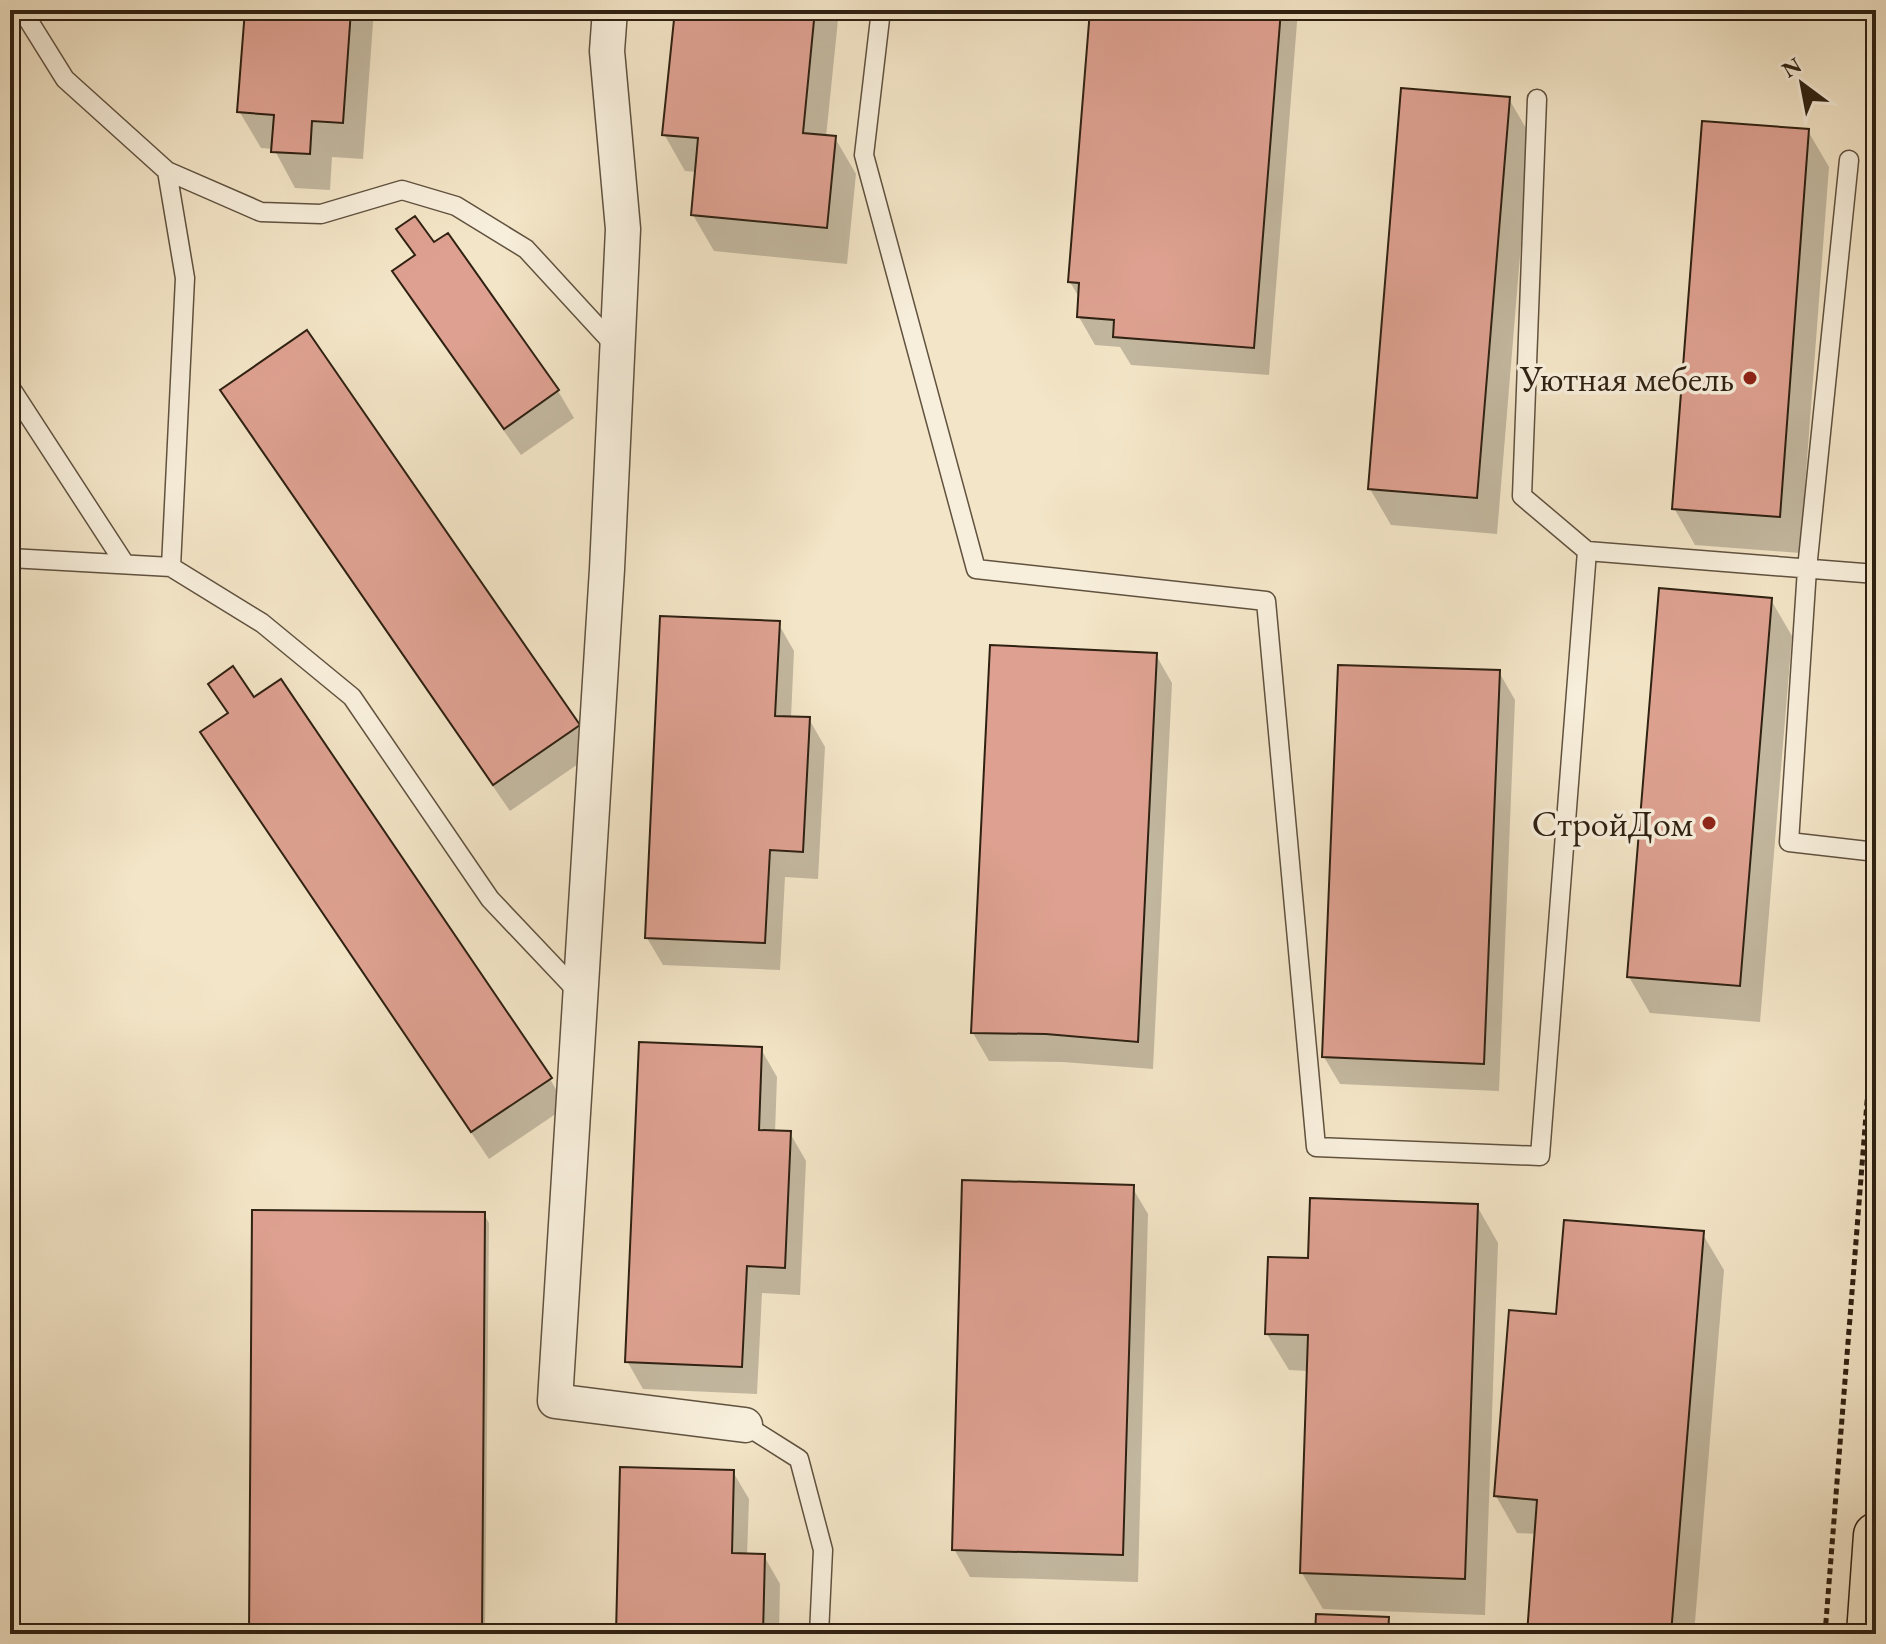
<svg xmlns="http://www.w3.org/2000/svg" width="1886" height="1644" font-family="'EB Garamond',serif">
<rect width="100%" height="100%" fill="#f3e5c7"/>
<filter id="stains"><feTurbulence type="fractalNoise" baseFrequency=".0025" numOctaves="4"/><feColorMatrix values="0 0 0 0 .2 0 0 0 0 .09 0 0 0 0 .02 0 0 0 .5 -.17"/></filter>
<radialGradient id="worn" r=".72"><stop offset=".6" stop-color="#630" stop-opacity="0"/><stop offset="1" stop-color="#630" stop-opacity=".3"/></radialGradient>
<!-- shadow -->
<path fill="#0003" d="M 247,10 L 374,10 L 363,159 L 332,157 L 330,190 L 295,188 L 274,149 L 261,148 L 239,111 Z
M 677,10 L 839,10 L 826,137 L 835,138 L 856,174 L 847,264 L 714,251 L 693,215 L 697,172 L 685,171 L 664,134 Z
M 1092,10 L 1298,10 L 1269,375 L 1131,365 L 1120,347 L 1095,345 L 1079,317 L 1080,299 L 1070,282 Z
M 1509,99 L 1530,135 L 1497,534 L 1391,525 L 1370,489 Z
M 1808,131 L 1829,167 L 1800,553 L 1695,545 L 1674,508 Z
M 399,229 L 434,245 L 447,235 L 558,391 L 574,418 L 521,455 L 411,300 L 395,272 L 415,257 Z
M 222,391 L 579,726 L 594,753 L 510,811 L 238,418 Z
M 1771,600 L 1792,636 L 1760,1022 L 1650,1013 L 1629,977 Z
M 778,623 L 794,651 L 791,718 L 809,719 L 825,747 L 818,879 L 785,877 L 780,970 L 663,965 L 647,938 Z
M 1156,655 L 1172,683 L 1153,1069 L 1063,1062 L 989,1061 L 973,1033 Z
M 1499,672 L 1515,700 L 1499,1091 L 1340,1084 L 1324,1057 Z
M 211,684 L 254,700 L 550,1079 L 566,1107 L 489,1159 L 219,760 L 203,732 L 229,715 Z
M 761,1049 L 777,1077 L 775,1133 L 790,1133 L 806,1161 L 800,1295 L 762,1293 L 757,1394 L 643,1389 L 627,1361 Z
M 1132,1187 L 1148,1214 L 1138,1582 L 970,1577 L 954,1549 Z
M 1477,1206 L 1498,1243 L 1485,1615 L 1323,1609 L 1302,1573 L 1309,1371 L 1289,1370 L 1267,1334 L 1310,1260 Z
M 484,1214 L 489,1223 L 485,1634 L 251,1634 Z
M 1702,1233 L 1724,1270 L 1694,1634 L 1529,1634 L 1537,1534 L 1517,1533 L 1496,1496 L 1558,1316 Z
M 733,1472 L 749,1499 L 747,1556 L 764,1556 L 780,1584 L 779,1634 L 618,1634 Z
M 1388,1619 L 1396,1634 L 1317,1634 Z"/>
<!-- building -->
<path fill="#dea191" stroke="#2f2112" stroke-width="2" d="M 245,10 L 351,10 L 343,123 L 312,121 L 310,154 L 271,152 L 274,115 L 237,112 Z
M 675,10 L 815,10 L 803,133 L 836,136 L 827,228 L 691,215 L 698,138 L 662,135 Z
M 1090,10 L 1281,10 L 1254,348 L 1113,337 L 1114,320 L 1077,317 L 1079,283 L 1068,282 Z
M 1401,88 L 1510,97 L 1477,498 L 1368,489 Z
M 1702,121 L 1809,129 L 1780,517 L 1672,509 Z
M 415,216 L 434,242 L 448,233 L 559,390 L 504,429 L 392,271 L 415,255 L 396,229 Z
M 307,330 L 580,725 L 493,785 L 220,390 Z
M 1659,588 L 1772,598 L 1740,986 L 1627,977 Z
M 660,616 L 780,621 L 775,716 L 810,717 L 803,852 L 770,850 L 765,943 L 645,938 Z
M 990,645 L 1157,653 L 1138,1042 L 1046,1034 L 971,1033 Z
M 1338,665 L 1500,670 L 1484,1064 L 1322,1057 Z
M 233,666 L 254,697 L 281,679 L 552,1078 L 471,1132 L 200,732 L 228,713 L 208,684 Z
M 639,1042 L 762,1047 L 759,1130 L 791,1131 L 785,1268 L 747,1266 L 742,1367 L 625,1362 Z
M 962,1180 L 1134,1185 L 1123,1555 L 952,1550 Z
M 1310,1198 L 1478,1204 L 1465,1579 L 1300,1573 L 1308,1335 L 1265,1334 L 1268,1257 L 1308,1258 Z
M 252,1210 L 485,1212 L 482,1634 L 249,1634 Z
M 1564,1220 L 1704,1231 L 1671,1634 L 1527,1634 L 1537,1500 L 1494,1496 L 1509,1310 L 1556,1314 Z
M 620,1467 L 734,1470 L 732,1553 L 765,1554 L 763,1634 L 616,1634 Z
M 1316,1614 L 1389,1617 L 1388,1634 L 1315,1634 Z"/>
<g fill="none" stroke-linecap="round" stroke-linejoin="round">
<defs>
<path id="service" d="M 22,10 L 65,79 L 167,171 L 261,212 L 321,214 L 402,190 L 456,206 L 526,249 L 617,348
M 881,10 L 864,155 L 976,569 L 1266,601 L 1316,1147 L 1540,1156 L 1587,551 L 1522,496 L 1537,99
M 1849,160 L 1807,569 L 1789,842 L 1876,852
M 167,171 L 185,278 L 171,567
M 10,387 L 125,564
M 1587,551 L 1876,574
M 10,558 L 171,567 L 262,623 L 352,697 L 490,899 L 580,994
M 745,1425 L 799,1459 L 823,1550 L 819,1634"/>
<path id="minor" d="M 610,10 L 607,51 L 623,229 L 607,569 L 555,1401 L 745,1425"/>
<path id="trunk" d="M 1869,1634 L 1876,1535"/>
</defs>
<!-- service casing -->
<use href="#service" stroke="#60523f" stroke-width="21"/>
<!-- minor casing -->
<use href="#minor" stroke="#60523f" stroke-width="37"/>
<!-- trunk casing -->
<use href="#trunk" stroke="#2f2112" stroke-width="47"/>
<!-- path -->
<path stroke="#2f2112" stroke-width="5" stroke-dasharray="6 4" stroke-linecap="butt" d="M 1825,1634 L 1876,988"/>
<!-- service -->
<use href="#service" stroke="#f7eedb" stroke-width="18"/>
<!-- minor -->
<use href="#minor" stroke="#f7eedb" stroke-width="34"/>
<!-- trunk -->
<use href="#trunk" stroke="#f3e5c7" stroke-width="44"/>
</g>
<!-- markers -->
<g fill="#8f2418" stroke="#f7eedb" stroke-width="3">
<circle cx="1750" cy="378" r="8"/>
<circle cx="1709" cy="823" r="8"/>
</g>
<g text-anchor="middle" stroke-width="7" stroke-linejoin="round" paint-order="stroke">
<!-- poi labels -->
<g font-size="36" fill="#2f2112" stroke="#f7eedb" text-anchor="end">
<text x="1734" y="391">Уютная мебель</text>
<text x="1693" y="836">СтройДом</text>
</g>
</g>
<!-- margin -->
<rect width="1886" height="1644" fill="none" stroke="#f3e5c7" stroke-width="40"/>
<rect x="12" y="12" width="1862" height="1620" fill="none" stroke="#2f2112" stroke-width="4"/>
<rect x="20" y="20" width="1846" height="1604" fill="none" stroke="#2f2112" stroke-width="2"/>
<!-- north arrow -->
<g transform="translate(1802 84) rotate(328)" stroke="#f7eedb" stroke-width="6" paint-order="stroke">
<path d="M0-6L14 30L0 20L-14 30Z" fill="#2f2112"/>
<text y="-12" font-size="22" font-weight="bold" text-anchor="middle" fill="#2f2112">N</text>
</g>
<rect width="100%" height="100%" filter="url(#stains)"/>
<rect width="100%" height="100%" fill="url(#worn)"/>
</svg>
